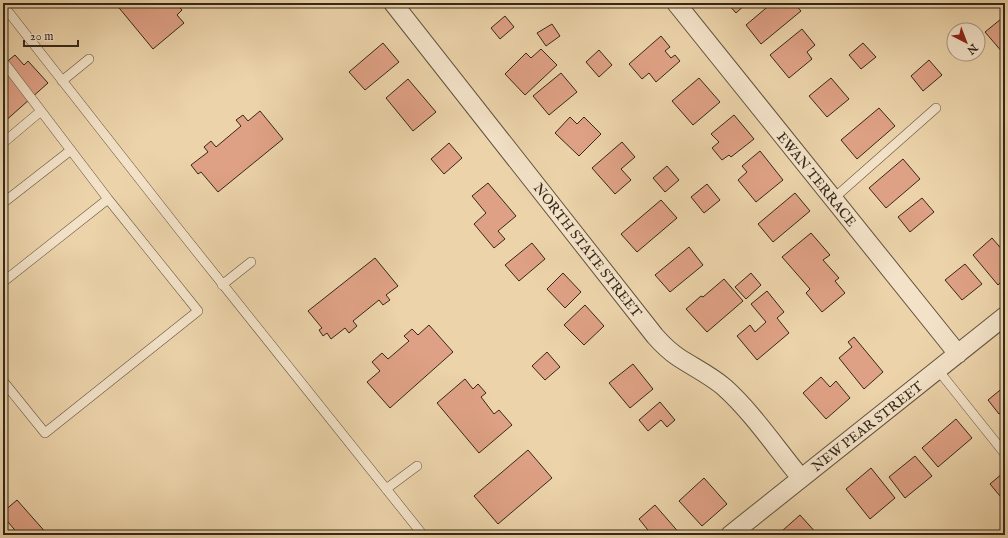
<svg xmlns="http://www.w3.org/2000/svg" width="1008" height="538" font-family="'IM FELL English',serif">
<rect width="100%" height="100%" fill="#ecd3aa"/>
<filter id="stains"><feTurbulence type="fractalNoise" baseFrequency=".005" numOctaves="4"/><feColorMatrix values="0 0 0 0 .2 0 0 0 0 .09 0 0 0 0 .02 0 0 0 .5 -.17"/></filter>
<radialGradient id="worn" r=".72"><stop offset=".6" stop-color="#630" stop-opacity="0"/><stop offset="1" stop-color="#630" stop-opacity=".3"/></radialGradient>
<!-- building -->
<path fill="#dfa185" stroke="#342819" d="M 115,3 L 167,3 L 170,6 L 176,3 L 182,10 L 177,15 L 184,23 L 153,49 Z
M 727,3 L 747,3 L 736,13 Z
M 772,3 L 794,3 L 801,11 L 761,44 L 746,25 Z
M 505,16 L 514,27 L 500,39 L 491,28 Z
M 1001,19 L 1005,24 L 1005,52 L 1003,53 L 985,32 Z
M 552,24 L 560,36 L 546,46 L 537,33 Z
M 802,29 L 815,45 L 807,52 L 812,59 L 789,78 L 770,55 Z
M 661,36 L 670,47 L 665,51 L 671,58 L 675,55 L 680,61 L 656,82 L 649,73 L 642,79 L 629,64 Z
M 383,43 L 399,62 L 365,90 L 349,72 Z
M 863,43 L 876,57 L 861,69 L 849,55 Z
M 541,49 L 557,65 L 525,95 L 505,74 L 526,53 L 531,58 Z
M 599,50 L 612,65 L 599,77 L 586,62 Z
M 15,55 L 24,65 L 28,61 L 48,83 L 3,123 L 3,65 Z
M 929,60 L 942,75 L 923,91 L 911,76 Z
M 561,73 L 577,92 L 549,115 L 533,96 Z
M 699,78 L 720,102 L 693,125 L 672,101 Z
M 831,78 L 849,99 L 827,117 L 809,96 Z
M 408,79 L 436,112 L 413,131 L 386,98 Z
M 879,108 L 895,126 L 857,159 L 841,140 Z
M 260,111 L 283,139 L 218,192 L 201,172 L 198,174 L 191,165 L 208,152 L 204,147 L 211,141 L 216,147 L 241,126 L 236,120 L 243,115 L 248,121 Z
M 734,115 L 754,139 L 731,157 L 729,155 L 722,160 L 712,148 L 719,142 L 711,134 Z
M 570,117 L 577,124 L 584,117 L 601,134 L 579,156 L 555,133 Z
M 622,142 L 635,157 L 621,169 L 631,180 L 615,194 L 592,168 Z
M 449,143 L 462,158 L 444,174 L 431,159 Z
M 760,151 L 783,180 L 756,202 L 738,180 L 747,172 L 742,166 Z
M 903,159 L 920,179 L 886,208 L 869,188 Z
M 667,166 L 679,180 L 665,192 L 653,178 Z
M 488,183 L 516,216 L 498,231 L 505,239 L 494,248 L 474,224 L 486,213 L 472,196 Z
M 707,184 L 720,200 L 704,213 L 691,197 Z
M 795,193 L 810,211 L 773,242 L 758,224 Z
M 922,198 L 934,212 L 910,232 L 898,217 Z
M 661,200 L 677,218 L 637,252 L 621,234 Z
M 811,233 L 830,255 L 823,260 L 839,278 L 835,281 L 845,293 L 822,312 L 806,293 L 810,289 L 782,257 Z
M 992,238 L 1005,253 L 1005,278 L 998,285 L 973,255 Z
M 532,243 L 545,259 L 519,281 L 505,265 Z
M 689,247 L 703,265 L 670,292 L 655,275 Z
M 375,258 L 398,286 L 386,295 L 390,300 L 383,305 L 379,300 L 353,321 L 357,326 L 349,333 L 345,328 L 331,339 L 327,333 L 323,336 L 319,330 L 322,328 L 308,311 Z
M 965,264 L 982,284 L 962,300 L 945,280 Z
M 563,273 L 581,292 L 565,308 L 547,289 Z
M 751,273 L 761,285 L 746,299 L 735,287 Z
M 724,279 L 743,301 L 707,332 L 686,309 L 701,296 L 703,297 Z
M 767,291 L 784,312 L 777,318 L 789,333 L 757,360 L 737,336 L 750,325 L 755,332 L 766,322 L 751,304 Z
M 585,305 L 604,326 L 584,345 L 564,325 Z
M 429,325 L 453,352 L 390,408 L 367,382 L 380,371 L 372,362 L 382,353 L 388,359 L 409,341 L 404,336 L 412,329 L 418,335 Z
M 854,337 L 883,372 L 864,389 L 839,358 L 852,347 L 848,342 Z
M 547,352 L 560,367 L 545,380 L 532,366 Z
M 633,364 L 653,389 L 630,408 L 609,383 Z
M 821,377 L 830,387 L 836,381 L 850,398 L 826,419 L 803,393 Z
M 465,379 L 473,389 L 478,384 L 486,393 L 481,397 L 494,414 L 499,410 L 512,425 L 479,453 L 437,403 Z
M 1005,386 L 1005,410 L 999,414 L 988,400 Z
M 660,402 L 675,420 L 667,427 L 661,420 L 648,431 L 639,420 Z
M 956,419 L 972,438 L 938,467 L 922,448 Z
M 528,450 L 552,478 L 498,524 L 474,496 Z
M 915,456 L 932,476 L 905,498 L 889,477 Z
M 871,468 L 895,498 L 870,519 L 846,489 Z
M 1003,473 L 1005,476 L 1005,502 L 990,484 Z
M 704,478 L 727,504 L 702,526 L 679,501 Z
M 17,500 L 48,535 L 19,535 L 3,516 L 3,512 Z
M 655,505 L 681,535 L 652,535 L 639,519 Z
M 800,515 L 818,535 L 786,535 L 782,531 Z"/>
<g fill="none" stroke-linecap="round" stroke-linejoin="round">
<defs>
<path id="lane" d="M 3,5 L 181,232 L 423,535
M 3,64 L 6,65 L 108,199 L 198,311 L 45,433 L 3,381
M 62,81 L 89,59
M 3,143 L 41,111
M 833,199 L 936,108
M 3,203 L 71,150
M 3,282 L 108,199
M 222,285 L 251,262
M 938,370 L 1005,454
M 386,489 L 417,466"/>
<path id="street" d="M 393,3 L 655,336 C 662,344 669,351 678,357 C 693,367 710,375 724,387 C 753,413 776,448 801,478
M 676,3 L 958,354
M 730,535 L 1005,316"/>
</defs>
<!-- lane casing -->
<use href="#lane" stroke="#62533d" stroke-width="10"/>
<!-- street casing -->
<use href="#street" stroke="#62533d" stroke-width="20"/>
<!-- lane -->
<use href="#lane" stroke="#f3e2c8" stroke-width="9"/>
<!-- street -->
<use href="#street" stroke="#f3e2c8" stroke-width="18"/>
</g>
<g text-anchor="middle" stroke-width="3" stroke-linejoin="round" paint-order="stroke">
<!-- street labels -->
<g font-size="14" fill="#342819" stroke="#f3e2c8">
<text transform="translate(817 179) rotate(51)" y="5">EWAN TERRACE</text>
<text transform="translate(588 250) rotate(52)" y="5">NORTH STATE STREET</text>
<text transform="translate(867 426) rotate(-38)" y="5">NEW PEAR STREET</text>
</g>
</g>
<!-- margin -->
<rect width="1008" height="538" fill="none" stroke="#ecd3aa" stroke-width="16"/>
<rect x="4" y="4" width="1000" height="530" fill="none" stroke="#342819" stroke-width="2"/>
<rect x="8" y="8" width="992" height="522" fill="none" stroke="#342819"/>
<!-- north arrow -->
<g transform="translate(966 42) rotate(138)"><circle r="19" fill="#f3e2c8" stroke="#a79882"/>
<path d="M0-3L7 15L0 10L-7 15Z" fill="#8f2418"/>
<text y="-6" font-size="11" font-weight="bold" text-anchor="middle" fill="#342819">N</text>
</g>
<!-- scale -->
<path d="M24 40v6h54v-6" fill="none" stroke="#342819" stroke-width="2"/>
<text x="30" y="40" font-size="12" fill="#342819" stroke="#f3e2c8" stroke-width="3" paint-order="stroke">20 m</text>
<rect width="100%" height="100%" filter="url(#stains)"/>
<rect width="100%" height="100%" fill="url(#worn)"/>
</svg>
